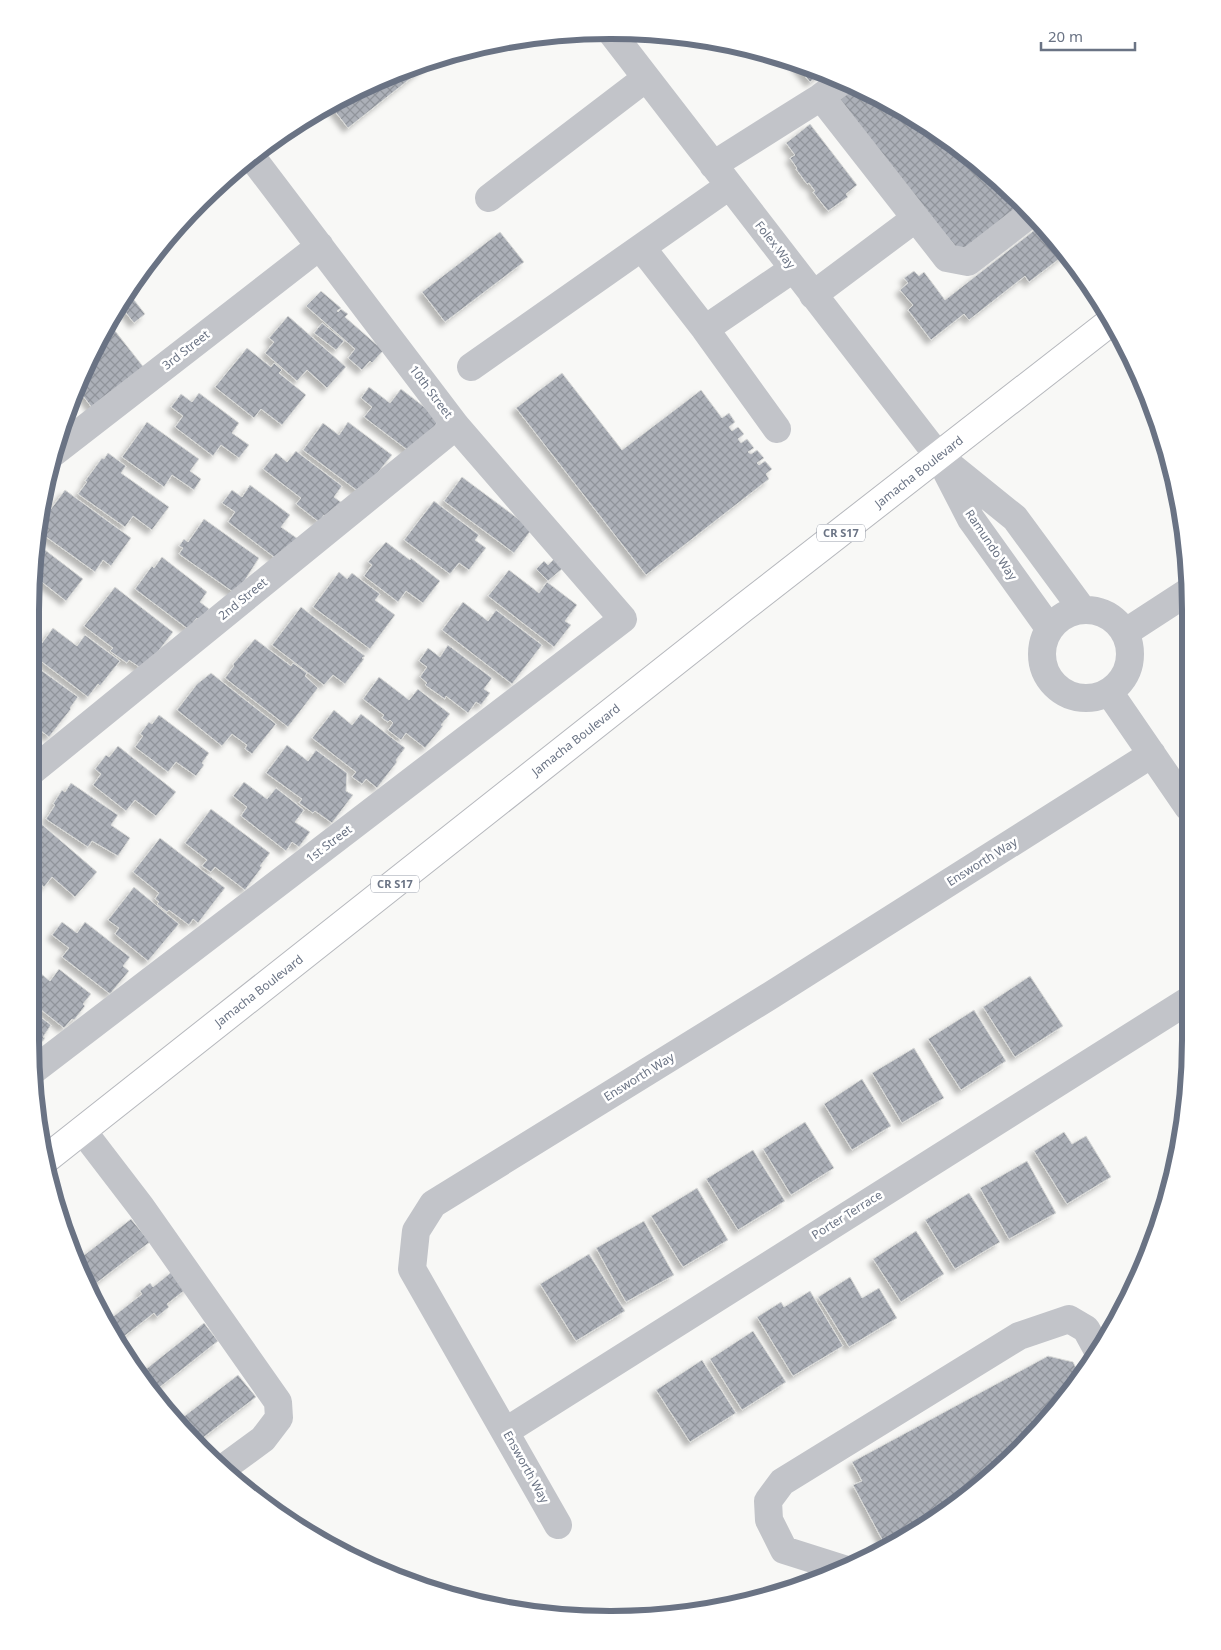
<svg xmlns="http://www.w3.org/2000/svg" width="1221" height="1650" font-family="'Noto Sans',sans-serif">
<defs>
<pattern id="building-cross-hatch" width="8" height="8" patternUnits="userSpaceOnUse" patternTransform="scale(1.25)"><rect width="8" height="8" fill="#acb0b8"/><path d="M0 0l8 8M0 8l8-8" fill="none" stroke="#90949b"/></pattern>
<filter id="shadow"><feDropShadow dx="-4.5" dy="4.5" stdDeviation="2.5" flood-color="#0004"/></filter>
</defs>
<rect width="100%" height="100%" fill="#f8f8f6"/>
<!-- building -->
<path fill="url(#building-cross-hatch)" stroke="#d9dad8" filter="url(#shadow)" d="M 435,59 L 348,128 L 330,105 L 354,90 Z
M 792,60 L 797,61 L 823,72 L 810,82 Z
M 846,83 L 901,108 L 993,174 L 1023,205 L 960,252 L 830,95 Z
M 810,124 L 857,185 L 846,194 L 848,197 L 828,211 L 813,192 L 815,191 L 809,183 L 807,184 L 796,169 L 797,168 L 790,158 L 795,155 L 786,143 Z
M 1041,225 L 1067,253 L 1029,282 L 1025,276 L 969,320 L 964,314 L 931,340 L 908,310 L 913,305 L 900,290 L 908,283 L 904,278 L 914,271 L 919,276 L 924,272 L 945,300 Z
M 500,232 L 524,262 L 445,322 L 422,292 Z
M 127,291 L 145,314 L 134,323 L 119,304 Z
M 321,291 L 341,308 L 337,311 L 338,312 L 341,309 L 348,314 L 345,317 L 377,345 L 380,342 L 383,351 L 372,363 L 370,361 L 362,370 L 348,358 L 355,349 L 306,306 Z
M 288,316 L 346,367 L 327,388 L 307,370 L 297,381 L 265,353 L 274,342 L 269,338 Z
M 108,322 L 145,369 L 93,409 L 77,388 L 90,354 Z
M 322,323 L 344,341 L 336,350 L 314,333 Z
M 247,348 L 271,367 L 274,363 L 282,370 L 279,373 L 306,395 L 282,425 L 261,409 L 254,418 L 215,387 Z
M 562,373 L 622,450 L 701,390 L 722,418 L 729,413 L 735,422 L 729,427 L 732,431 L 738,427 L 744,434 L 738,439 L 741,443 L 747,439 L 754,448 L 748,452 L 751,454 L 757,450 L 764,458 L 757,463 L 759,465 L 765,461 L 772,469 L 766,474 L 769,479 L 646,575 L 516,408 Z
M 369,387 L 390,403 L 401,389 L 440,419 L 414,455 L 364,417 L 372,407 L 361,398 Z
M 199,393 L 239,423 L 232,433 L 249,445 L 239,458 L 221,445 L 213,456 L 175,427 L 183,416 L 171,407 L 181,394 L 192,402 Z
M 147,422 L 199,459 L 190,471 L 201,479 L 194,490 L 172,475 L 164,487 L 122,457 Z
M 348,422 L 392,455 L 371,481 L 369,479 L 359,492 L 303,450 L 323,423 L 339,435 Z
M 296,451 L 342,486 L 334,497 L 342,503 L 329,519 L 324,515 L 319,522 L 296,504 L 301,498 L 263,469 L 276,453 L 287,462 Z
M 108,453 L 126,466 L 121,473 L 169,507 L 152,530 L 133,516 L 125,527 L 78,494 L 87,482 L 85,481 L 102,458 L 104,459 Z
M 462,477 L 532,529 L 514,553 L 444,501 Z
M 250,485 L 290,515 L 281,527 L 298,539 L 278,560 L 228,522 L 235,512 L 222,503 L 232,490 L 242,497 Z
M 65,490 L 131,538 L 111,566 L 103,560 L 95,572 L 38,531 L 39,525 Z
M 434,501 L 479,535 L 475,540 L 486,548 L 469,570 L 459,563 L 450,574 L 404,540 Z
M 204,519 L 259,558 L 236,594 L 179,554 L 183,548 L 179,546 L 184,539 L 188,542 Z
M 386,542 L 410,560 L 411,558 L 440,581 L 423,603 L 406,591 L 398,602 L 364,576 L 372,565 L 368,562 Z
M 36,543 L 83,579 L 66,601 L 33,575 L 31,577 Z
M 162,557 L 207,592 L 200,602 L 209,609 L 200,621 L 197,618 L 188,629 L 135,589 L 152,566 L 154,568 Z
M 554,559 L 563,568 L 548,581 L 536,569 L 544,561 L 548,565 Z
M 509,570 L 539,593 L 547,582 L 577,605 L 565,621 L 571,625 L 554,647 L 488,596 Z
M 339,572 L 347,579 L 352,573 L 380,594 L 375,600 L 395,615 L 370,649 L 313,607 Z
M 115,587 L 173,632 L 154,657 L 152,656 L 142,669 L 129,660 L 127,663 L 110,651 L 113,648 L 84,626 Z
M 31,601 L 42,610 L 31,624 Z
M 463,602 L 488,621 L 496,610 L 542,645 L 512,684 L 442,630 Z
M 301,607 L 365,656 L 362,658 L 364,659 L 345,684 L 333,675 L 324,685 L 272,645 Z
M 53,628 L 77,646 L 85,635 L 120,661 L 100,686 L 98,684 L 88,697 L 33,655 Z
M 255,639 L 291,666 L 293,663 L 307,673 L 305,676 L 318,688 L 288,727 L 225,678 L 234,666 L 233,664 Z
M 448,645 L 492,678 L 484,689 L 490,693 L 481,705 L 476,702 L 468,713 L 446,696 L 445,699 L 425,685 L 427,683 L 420,677 L 427,667 L 419,661 L 428,648 L 440,657 Z
M 41,670 L 78,697 L 70,708 L 71,709 L 49,737 L 31,723 L 31,679 L 33,681 Z
M 211,673 L 276,724 L 252,754 L 245,749 L 247,745 L 232,734 L 222,746 L 177,710 L 197,684 Z
M 379,677 L 409,700 L 418,689 L 450,714 L 441,725 L 443,726 L 425,748 L 406,733 L 401,740 L 388,730 L 393,723 L 390,720 L 388,722 L 382,718 L 384,715 L 363,699 Z
M 334,710 L 352,725 L 361,714 L 405,748 L 396,760 L 397,762 L 377,788 L 366,779 L 362,784 L 352,777 L 356,772 L 312,738 Z
M 159,715 L 209,753 L 202,763 L 204,765 L 196,776 L 176,762 L 168,772 L 135,747 L 143,736 L 140,734 L 149,722 L 152,724 Z
M 287,745 L 308,761 L 316,750 L 347,773 L 346,791 L 353,795 L 332,823 L 315,811 L 313,813 L 299,803 L 302,799 L 266,773 Z
M 118,746 L 176,792 L 156,816 L 135,800 L 126,811 L 93,785 L 101,774 L 95,769 L 106,755 L 109,757 Z
M 244,782 L 267,799 L 276,788 L 304,810 L 295,822 L 310,832 L 299,847 L 292,842 L 286,851 L 241,816 L 247,807 L 233,796 Z
M 71,783 L 118,815 L 111,825 L 130,838 L 118,856 L 92,841 L 88,847 L 46,819 L 55,805 L 53,804 L 62,790 L 65,792 Z
M 211,809 L 270,853 L 260,866 L 262,867 L 245,890 L 215,867 L 211,872 L 202,866 L 207,860 L 185,843 Z
M 31,815 L 97,872 L 75,897 L 52,877 L 44,887 L 30,876 Z
M 160,838 L 225,888 L 198,923 L 193,919 L 189,925 L 169,910 L 167,912 L 157,904 L 159,902 L 155,899 L 159,893 L 133,872 Z
M 134,887 L 179,924 L 148,961 L 115,934 L 119,928 L 108,920 Z
M 62,922 L 77,933 L 85,922 L 130,957 L 123,966 L 129,971 L 110,994 L 62,957 L 69,948 L 52,935 Z
M 30,965 L 50,981 L 59,969 L 91,994 L 83,1004 L 85,1006 L 74,1020 L 72,1019 L 64,1028 L 30,1001 Z
M 1030,976 L 1063,1026 L 1015,1057 L 983,1007 Z
M 30,1009 L 51,1025 L 43,1037 L 45,1038 L 32,1056 L 30,1040 Z
M 974,1010 L 1006,1061 L 961,1090 L 928,1039 Z
M 914,1048 L 944,1098 L 902,1123 L 872,1073 Z
M 862,1079 L 891,1126 L 852,1150 L 824,1104 Z
M 805,1122 L 834,1168 L 791,1195 L 763,1149 Z
M 1064,1132 L 1072,1144 L 1086,1136 L 1111,1177 L 1067,1204 L 1034,1151 Z
M 753,1150 L 785,1201 L 738,1230 L 706,1179 Z
M 1027,1161 L 1056,1213 L 1009,1239 L 980,1188 Z
M 697,1188 L 728,1240 L 683,1267 L 651,1216 Z
M 969,1193 L 1000,1242 L 955,1269 L 925,1220 Z
M 131,1219 L 150,1242 L 90,1288 L 79,1259 Z
M 644,1221 L 674,1275 L 626,1302 L 596,1248 Z
M 916,1231 L 944,1274 L 901,1302 L 873,1259 Z
M 589,1254 L 625,1311 L 576,1341 L 540,1284 Z
M 174,1270 L 189,1287 L 167,1304 L 169,1307 L 157,1317 L 154,1313 L 117,1342 L 108,1330 L 105,1323 L 142,1294 L 140,1291 L 150,1283 L 153,1287 Z
M 850,1277 L 862,1298 L 879,1288 L 897,1318 L 849,1347 L 818,1297 Z
M 810,1291 L 843,1346 L 793,1376 L 757,1317 L 781,1302 L 784,1307 Z
M 204,1323 L 218,1341 L 155,1391 L 141,1373 Z
M 753,1331 L 786,1382 L 742,1410 L 710,1359 Z
M 1048,1356 L 1073,1362 L 1080,1376 L 1047,1422 L 964,1500 L 885,1545 L 853,1485 L 862,1481 L 852,1462 Z
M 702,1360 L 736,1413 L 690,1442 L 656,1390 Z
M 238,1375 L 256,1397 L 195,1444 L 178,1421 Z"/>
<g fill="none" stroke-linecap="round" stroke-linejoin="round">
<defs>
<path id="major" d="M 46,1159 L 743,608 L 1109,323"/>
</defs>
<!-- major casing -->
<use href="#major" stroke="#b6b8bd" stroke-width="30"/>
<!-- minor -->
<path stroke="#c2c4c9" stroke-width="28" d="M 611,32 L 939,457 L 971,519 L 1049,628
M 842,81 L 821,97 L 947,258 L 968,262 L 1030,214
M 713,165 L 821,97
M 489,198 L 646,78
M 642,248 L 705,329 L 793,269
M 813,295 L 916,218
M 705,329 L 777,429
M 471,367 L 729,186
M 52,454 L 320,246
M 948,464 L 1015,518 L 1082,609
M1042 654a44 44 0 1 1 88 0a44 44 0 1 1-88 0Z
M 1126,632 L 1186,593
M 1109,692 L 1188,807
M 31,772 L 456,426
M 34,1070 L 623,619 L 456,426 L 251,156
M 82,1130 L 141,1207 L 278,1402 L 279,1418 L 263,1439 L 222,1469
M 506,1431 L 1189,1000
M 558,1525 L 412,1269 L 416,1231 L 433,1204 L 768,997 L 1152,754
M 844,1569 L 784,1550 L 769,1520 L 768,1501 L 782,1482 L 1019,1336 L 1069,1319 L 1086,1329 L 1098,1351"/>
<!-- major -->
<use href="#major" stroke="#fff" stroke-width="28"/>
</g>
<g text-anchor="middle" stroke-width="5" stroke-linejoin="round" paint-order="stroke">
<!-- shield labels -->
<g fill="#fff" stroke="#979da9" stroke-width="1">
<rect x="817" y="524.5" width="48" height="17" rx="4"/>
<rect x="371" y="875.5" width="48" height="17" rx="4"/>
</g>
<g font-size="11" font-weight="bold" fill="#6a7384">
<text x="841" y="537">CR S17</text>
<text x="395" y="888">CR S17</text>
</g>
<!-- street labels -->
<g font-size="12" fill="#6a7384" stroke="#fff">
<text transform="translate(775 245) rotate(52)" y="4">Folex Way</text>
<text transform="translate(186 350) rotate(-38)" y="4">3rd Street</text>
<text transform="translate(431 392) rotate(53)" y="4">10th Street</text>
<text transform="translate(919 472) rotate(-38)" y="4">Jamacha Boulevard</text>
<text transform="translate(991 545) rotate(56)" y="4">Ramundo Way</text>
<text transform="translate(243 599) rotate(-39)" y="4">2nd Street</text>
<text transform="translate(576 740) rotate(-38)" y="4">Jamacha Boulevard</text>
<text transform="translate(329 844) rotate(-37)" y="4">1st Street</text>
<text transform="translate(982 862) rotate(-32)" y="4">Ensworth Way</text>
<text transform="translate(259 991) rotate(-38)" y="4">Jamacha Boulevard</text>
<text transform="translate(639 1077) rotate(-32)" y="4">Ensworth Way</text>
<text transform="translate(847 1215) rotate(-32)" y="4">Porter Terrace</text>
<text transform="translate(526 1467) rotate(61)" y="4">Ensworth Way</text>
</g>
</g>
<!-- crop -->
<path d="M0 0H1221V1650H0ZM610 39H611A571 571 0 0 1 1182 610V1040A571 571 0 0 1 611 1611H610A571 571 0 0 1 39 1040V610A571 571 0 0 1 610 39Z" fill="#fff" fill-rule="evenodd"/>
<path fill="none" stroke="#6a7384" stroke-width="6" d="M610 39H611A571 571 0 0 1 1182 610V1040A571 571 0 0 1 611 1611H610A571 571 0 0 1 39 1040V610A571 571 0 0 1 610 39Z"/>
<!-- scale -->
<path d="M1041 42v8h94v-8" fill="none" stroke="#6a7384" stroke-width="2.5"/>
<text x="1048" y="42" font-size="15" fill="#6a7384" stroke="#ffffff" stroke-width="4" paint-order="stroke">20 m</text>
</svg>
